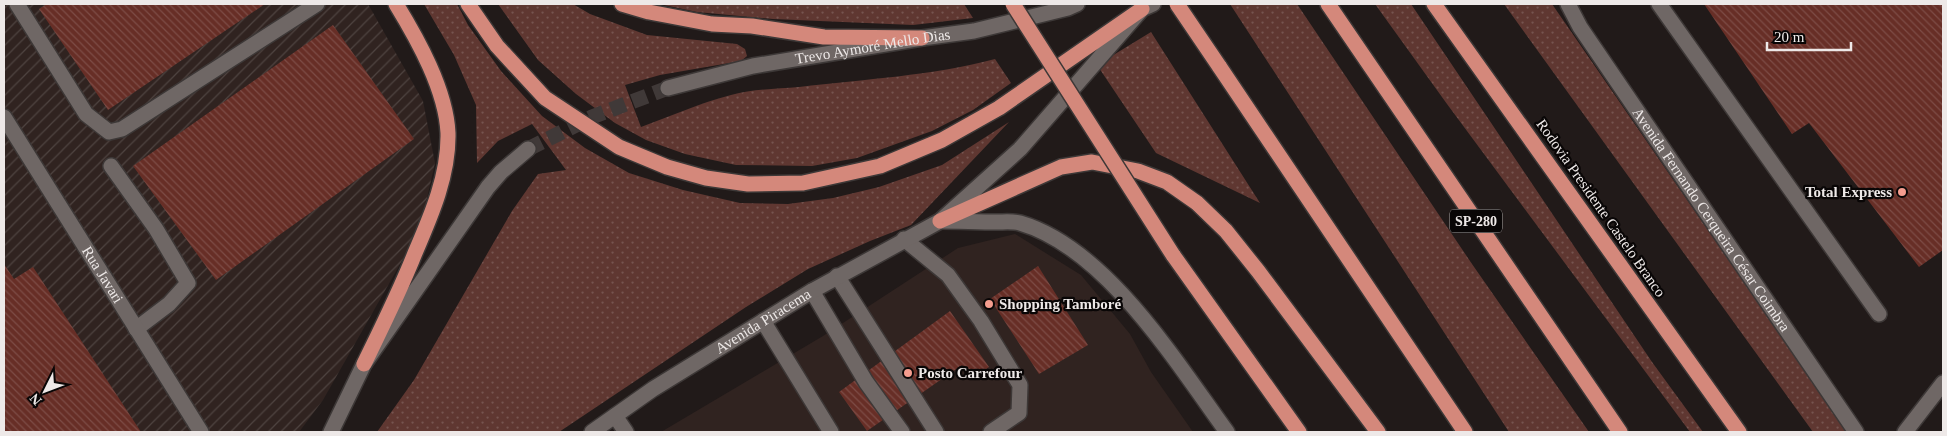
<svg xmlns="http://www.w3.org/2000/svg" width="1947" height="436" font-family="Georgia,serif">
<defs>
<pattern id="industrial-furrows" width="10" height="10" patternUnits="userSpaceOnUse" patternTransform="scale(1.25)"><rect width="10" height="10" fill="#302320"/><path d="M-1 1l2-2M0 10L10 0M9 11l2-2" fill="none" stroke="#4e4340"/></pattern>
<pattern id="park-dots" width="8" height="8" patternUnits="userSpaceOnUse" patternTransform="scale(1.25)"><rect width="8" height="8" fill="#5f3731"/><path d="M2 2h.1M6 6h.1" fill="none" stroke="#76544f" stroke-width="1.8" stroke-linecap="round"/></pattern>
<pattern id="building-back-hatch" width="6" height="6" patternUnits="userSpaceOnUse" patternTransform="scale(1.25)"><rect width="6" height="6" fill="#672e26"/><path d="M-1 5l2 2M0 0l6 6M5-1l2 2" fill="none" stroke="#7d4c46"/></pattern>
</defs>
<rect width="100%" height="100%" fill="#211a19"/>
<!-- built -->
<path fill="#302320" d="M 1015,234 L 1081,275 L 1130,334 L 1151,372 L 1193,432 L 661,432 L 823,336 L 958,248 Z"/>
<!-- industrial -->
<path fill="url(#industrial-furrows)" d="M 4,4 L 368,4 L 423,101 L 435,163 L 420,229 L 323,400 L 299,432 L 4,432 Z"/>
<!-- park -->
<path fill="url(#park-dots)" d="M 424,4 L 457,4 L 468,25 L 501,71 L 542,116 L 585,148 L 629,173 L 683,190 L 740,203 L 788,204 L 833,198 L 879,187 L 942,165 L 1009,122 L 911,225 L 870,241 L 808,269 L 746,307 L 559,432 L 377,432 L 414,380 L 512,211 L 538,174 L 566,170 L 532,124 L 498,141 L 477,163 L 476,105 L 454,55 Z
M 498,4 L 573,4 L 590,14 L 647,35 L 737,44 L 745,49 L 747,56 L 741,61 L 660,75 L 625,85 L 641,127 C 671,116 700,103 731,95 C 753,89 777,89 799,87 C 865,79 931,76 995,59 L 1011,83 L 973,110 L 932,131 L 857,158 L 812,166 L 736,165 L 685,154 L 646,140 L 615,123 L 576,94 L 538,60 Z
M 659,4 L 964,4 L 973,18 L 913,25 L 773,19 L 697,12 Z
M 1230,4 L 1297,4 L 1472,264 L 1589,432 L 1509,432 Z
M 1375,4 L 1411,4 L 1652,362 L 1703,432 L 1690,432 L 1447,104 Z
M 1504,4 L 1552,4 L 1847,432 L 1813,432 Z
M 1151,32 L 1260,203 L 1156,153 L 1097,65 Z"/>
<!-- building -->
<path fill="url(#building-back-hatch)" d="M 47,4 L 265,4 L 108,110 L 39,9 Z
M 1704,4 L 1943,4 L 1943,250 L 1919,267 L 1809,123 L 1792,134 Z
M 333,25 L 414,139 L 216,280 L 133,166 Z
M 4,264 L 14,279 L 33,267 L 141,432 L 4,432 Z
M 1038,266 L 1088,345 L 1039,374 L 990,299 Z
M 950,311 L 989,367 L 972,379 L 962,365 L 867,431 L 839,392 Z"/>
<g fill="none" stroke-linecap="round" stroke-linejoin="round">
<!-- secondary-tunnel -->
<path stroke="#403938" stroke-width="15" stroke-dasharray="15 8" stroke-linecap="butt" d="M 528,149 L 592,117 L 668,88"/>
<defs>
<path id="lane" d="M 17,4 L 86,114 L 109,132 L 122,129 L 317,4
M 1659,4 L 1879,314
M 111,166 L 156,229 L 188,283 L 169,304 L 136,329
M 904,239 L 948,275 L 981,321 L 1020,385 L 1019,413 L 991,432
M 837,276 L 936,432
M 812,291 L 866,382 L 902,432
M 763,321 L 831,432
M 615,416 L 626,432
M 1905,432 L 1943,383"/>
<g id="street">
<path id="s1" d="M 4,117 L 201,432"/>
</g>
<g id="secondary">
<path id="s2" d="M 1568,4 L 1580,27 L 1856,432"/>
<path id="s3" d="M 668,88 L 753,66 L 922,38 L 974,31 L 1068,8 L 1077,4"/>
<path d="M 940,221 C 959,221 978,222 997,222 C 1004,222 1013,221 1020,223 C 1106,248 1176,362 1227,432"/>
<path d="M 331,432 L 364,364 L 488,187 L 501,172 L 528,149"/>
<path id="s4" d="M 592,432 L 653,389 L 812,291 L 940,221 L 1020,149 L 1142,9 L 1153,4"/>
</g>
<path id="highway" d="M 468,4 L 497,46 L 545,98 L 619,147 L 667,167 L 706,178 L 748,184 L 803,183 L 880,166 L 942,140 L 999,108 L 1142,9
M 622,4 L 649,12 L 712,24 L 752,26 L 824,37 L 922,38
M 1328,4 L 1620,432
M 1434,4 L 1739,432
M 1219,66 L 1465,432
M 940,221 L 1061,167 L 1092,162 L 1138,171 L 1167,182 L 1197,203 L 1226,231 L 1258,271 L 1378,432
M 1173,255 L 1299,432
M 364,364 C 382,327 400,291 415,253 C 431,216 449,175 448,133 C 446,90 418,40 396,4"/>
</defs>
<!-- lane casing -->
<use href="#lane" stroke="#3d3837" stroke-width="18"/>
<!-- street casing -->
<use href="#street" stroke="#3d3837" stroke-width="18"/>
<!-- secondary casing -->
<use href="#secondary" stroke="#3d3837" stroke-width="18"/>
<!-- highway casing -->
<use href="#highway" stroke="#3d3837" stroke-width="18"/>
<!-- lane -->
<use href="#lane" stroke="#6f6765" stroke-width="15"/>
<!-- street -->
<use href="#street" stroke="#6f6765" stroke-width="15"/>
<!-- secondary -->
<use href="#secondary" stroke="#6f6765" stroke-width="15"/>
<!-- highway -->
<use href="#highway" stroke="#d4887b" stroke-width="15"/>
<defs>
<path id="highway-bridge" d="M 1013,4 L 1173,255
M 1177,4 L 1219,66"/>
</defs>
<!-- highway-bridge casing -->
<use href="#highway-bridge" stroke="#3d3837" stroke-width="18" stroke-linecap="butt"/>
<!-- highway-bridge -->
<use href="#highway-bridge" stroke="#d4887b" stroke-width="15"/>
</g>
<!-- markers -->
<g fill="#f59d8f" stroke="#090606" stroke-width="2">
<circle cx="1902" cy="192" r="5"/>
<circle cx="989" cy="304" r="5"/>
<circle cx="908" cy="373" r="5"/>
</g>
<g text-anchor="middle" stroke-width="4.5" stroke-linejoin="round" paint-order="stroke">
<!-- shield labels -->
<rect fill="#090606" stroke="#a9a5a4" stroke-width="1" x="1450" y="209.5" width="52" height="23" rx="4"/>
<g font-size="14" font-weight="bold" fill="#eee9e8">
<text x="1476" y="226">SP-280</text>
</g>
<!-- street labels -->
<g font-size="15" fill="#eee9e8" stroke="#090606">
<text dy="5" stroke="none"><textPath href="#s3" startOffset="209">Trevo Aymoré Mello Dias</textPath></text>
<text transform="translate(1601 208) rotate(55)" y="5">Rodovia Presidente Castelo Branco</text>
<text dy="5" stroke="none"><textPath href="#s2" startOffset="259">Avenida Fernando Cerqueira César Coimbra</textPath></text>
<text dy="5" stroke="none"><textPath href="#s1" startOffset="186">Rua Javari</textPath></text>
<text dy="5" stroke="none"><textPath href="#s4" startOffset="204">Avenida Piracema</textPath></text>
</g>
<!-- poi labels -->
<g font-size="15" font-weight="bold" fill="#eee9e8" stroke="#090606" text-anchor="start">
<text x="1892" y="197" text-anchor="end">Total Express</text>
<text x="999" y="309">Shopping Tamboré</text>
<text x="918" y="378">Posto Carrefour</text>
</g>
</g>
<!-- border -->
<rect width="1947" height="436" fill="none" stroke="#eee9e8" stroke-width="10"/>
<!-- north arrow -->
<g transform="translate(45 391) rotate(228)" stroke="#090606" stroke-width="4" paint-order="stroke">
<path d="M0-4L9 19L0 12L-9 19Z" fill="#eee9e8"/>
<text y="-8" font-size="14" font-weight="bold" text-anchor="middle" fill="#eee9e8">N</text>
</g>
<!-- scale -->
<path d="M1767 42v8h84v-8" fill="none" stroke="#eee9e8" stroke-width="2.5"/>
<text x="1774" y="42" font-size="15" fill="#eee9e8" stroke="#090606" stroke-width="4" paint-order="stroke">20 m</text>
</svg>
